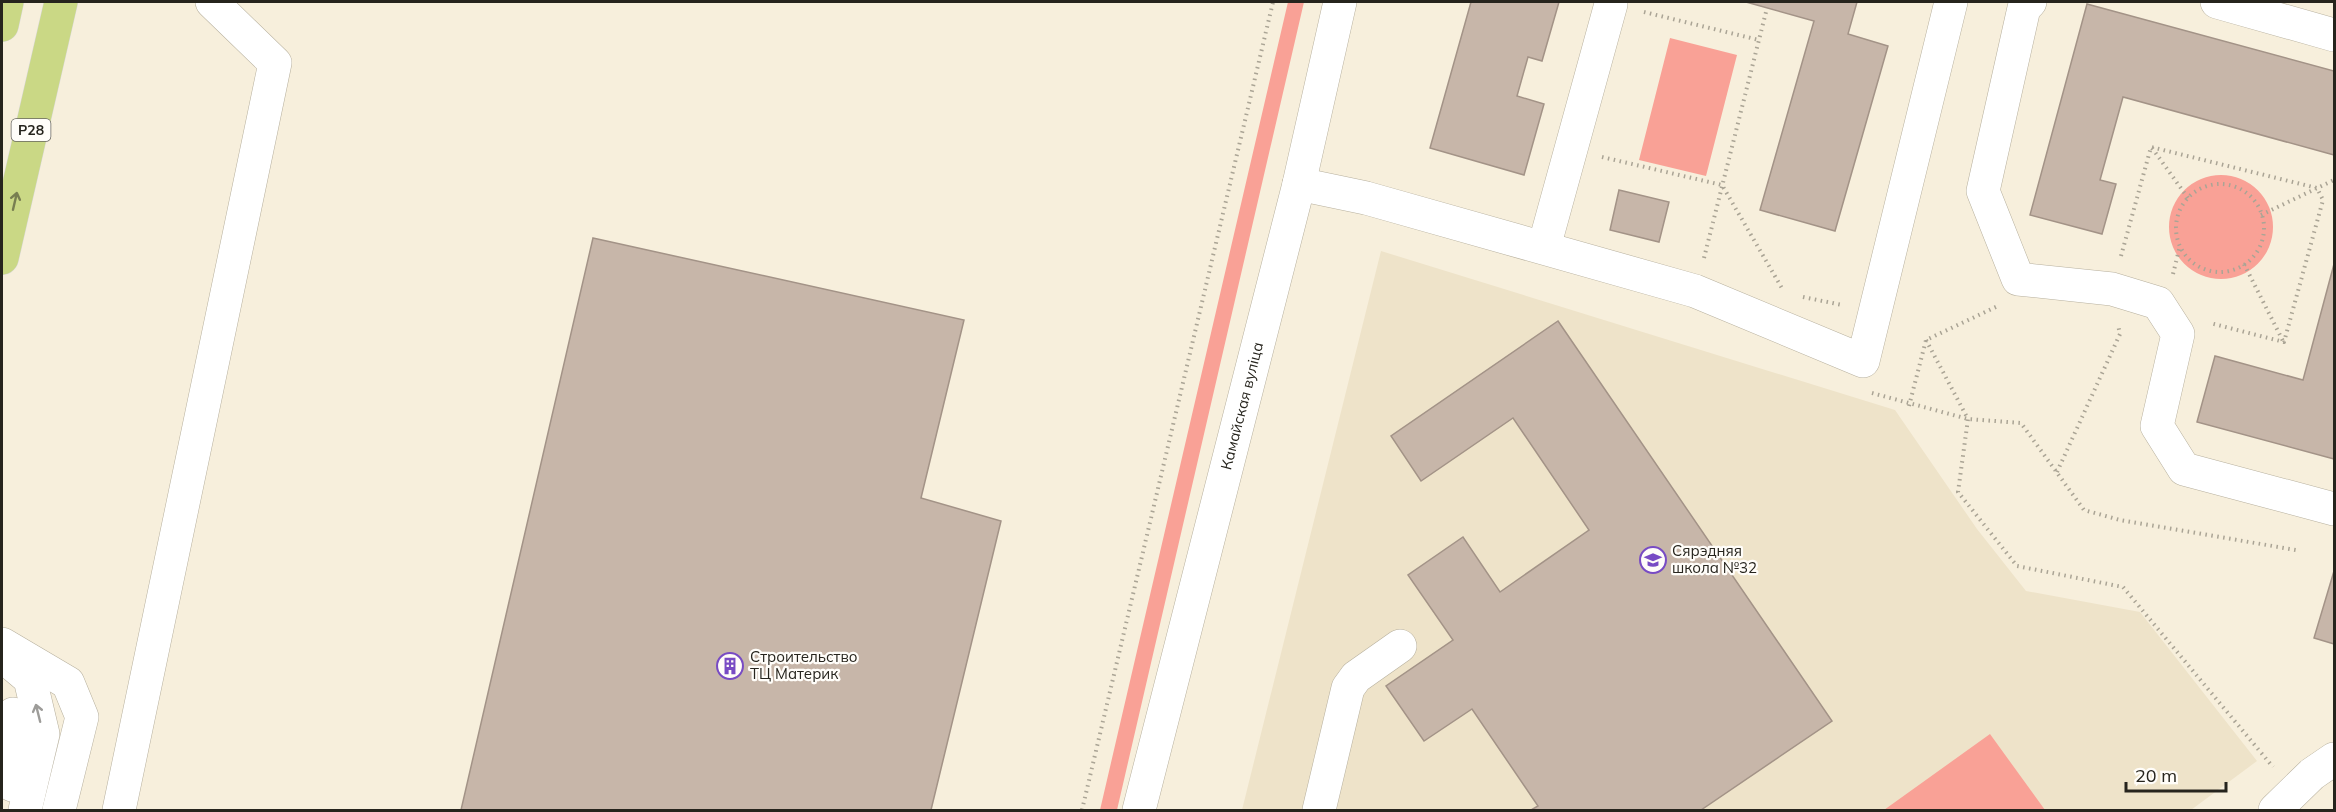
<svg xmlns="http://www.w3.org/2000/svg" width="2336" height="812" font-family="Mulish,sans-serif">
<rect width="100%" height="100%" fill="#f7efdc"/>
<!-- built -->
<path fill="#eee3c9" d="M 1381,251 L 1895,410 L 1977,529 L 2026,591 L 2140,612 L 2257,761 L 2191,810 L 1242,810 Z"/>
<!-- green -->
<path fill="#f9a196" d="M 1288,2 L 1304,2 L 1117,810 L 1100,810 Z
M 1670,38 L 1737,55 L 1706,176 L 1639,160 Z
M2169 227a52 52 0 1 1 104 0a52 52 0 1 1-104 0Z
M 1990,734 L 2045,810 L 1884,810 Z"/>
<!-- building -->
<path fill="#c7b6a9" stroke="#a39387" stroke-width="1.5" d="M 1471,2 L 1559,2 L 1542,61 L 1528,57 L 1517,96 L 1544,104 L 1524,175 L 1430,148 Z
M 1746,2 L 1857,2 L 1848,34 L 1888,46 L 1835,231 L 1760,210 L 1814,21 Z
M 2087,4 L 2334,71 L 2334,155 L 2123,97 L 2100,180 L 2116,184 L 2102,234 L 2030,215 Z
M 1619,190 L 1669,202 L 1659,242 L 1610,230 Z
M 593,238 L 964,320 L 921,498 L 1001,521 L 931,810 L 461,810 Z
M 2334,264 L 2334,459 L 2197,422 L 2215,356 L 2303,380 Z
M 1558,321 L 1832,721 L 1701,810 L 1531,810 L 1538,806 L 1472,709 L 1424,741 L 1386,686 L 1453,640 L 1408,575 L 1463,537 L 1500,592 L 1589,530 L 1513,418 L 1421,481 L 1391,436 Z
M 2334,571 L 2334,644 L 2314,638 Z"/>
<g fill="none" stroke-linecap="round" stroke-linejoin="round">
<defs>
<g id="minor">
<path d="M 2030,2 L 2024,8 L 1983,191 L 2018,279 L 2112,289 L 2158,303 L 2178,334 L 2157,426 L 2184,469 L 2334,509"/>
<path d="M 2217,2 L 2334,35"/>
<path d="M 1299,184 L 1366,198 L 1695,291 L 1863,361 L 1951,2"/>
<path d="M 1544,247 L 1611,4"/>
<path d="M 2,644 L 68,683 L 82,717 L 59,810"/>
<path d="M 4,657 L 30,679 L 43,734 L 25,810"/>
<path d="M 12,785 L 19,752 L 13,714"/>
<path d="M 119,810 L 275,63 L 212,2"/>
<path id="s1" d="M 1139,810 L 1299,184 L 1340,2"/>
<path d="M 1319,810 L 1348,688 L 1356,677 L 1400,646"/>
<path d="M 2275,810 L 2312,774 L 2334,759"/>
</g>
<path id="major" d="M 2,25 L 7,2
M 2,258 L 61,2"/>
</defs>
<!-- minor casing -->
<use href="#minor" stroke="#b7b09e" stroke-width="34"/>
<!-- major casing -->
<use href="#major" stroke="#d8d8d6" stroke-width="34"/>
<!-- path -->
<path stroke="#aaa495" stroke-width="4" stroke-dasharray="1.5 4.5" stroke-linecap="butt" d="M 1644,12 L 1759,40
M 2152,148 L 2188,198
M 1602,157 L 1722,185 L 1783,290
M2176 228a44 44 0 1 1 88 0a44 44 0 1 1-88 0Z
M 2261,215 L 2334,180
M 2121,256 L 2151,147 L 2317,188 L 2323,200 L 2284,342 L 2210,323
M 1704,258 L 1767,8
M 2244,264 L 2283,341
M 2173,274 L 2180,246
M 1803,297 L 1842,305
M 1926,340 L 1968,419 L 1958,492 L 2017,566 L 2123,587 L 2273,767
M 1872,393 L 1968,419 L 2021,423 L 2084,510 L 2120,520 L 2296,550
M 1909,406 L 1926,340 L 2000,305
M 2057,472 L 2120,334 L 2118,325
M 1082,810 L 1273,2"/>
<!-- minor -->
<use href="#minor" stroke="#fff" stroke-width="33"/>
<!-- major -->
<use href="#major" stroke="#cad885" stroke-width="33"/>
</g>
<!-- one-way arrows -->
<defs><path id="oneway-shaft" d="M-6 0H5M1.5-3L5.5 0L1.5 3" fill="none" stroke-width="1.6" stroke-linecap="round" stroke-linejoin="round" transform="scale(1.5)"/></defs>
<use stroke="#787e51" href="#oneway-shaft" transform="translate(15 201) rotate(-77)"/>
<use stroke="#9d9c99" href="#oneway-shaft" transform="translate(38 713) rotate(-104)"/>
<!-- icons -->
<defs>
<symbol id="school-ring" viewBox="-11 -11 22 22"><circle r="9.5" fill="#fffdf9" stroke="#784bc4" stroke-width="1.5"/><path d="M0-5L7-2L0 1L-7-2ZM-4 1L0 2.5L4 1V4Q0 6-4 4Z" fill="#784bc4"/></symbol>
<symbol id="building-ring" viewBox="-11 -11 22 22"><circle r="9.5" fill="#fffdf9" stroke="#784bc4" stroke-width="1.5"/><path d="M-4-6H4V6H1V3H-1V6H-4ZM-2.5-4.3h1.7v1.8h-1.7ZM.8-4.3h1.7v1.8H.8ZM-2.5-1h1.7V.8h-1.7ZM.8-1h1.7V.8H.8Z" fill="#784bc4"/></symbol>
</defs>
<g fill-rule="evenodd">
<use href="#school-ring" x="1638" y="545" width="30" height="30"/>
<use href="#building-ring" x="715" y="651" width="30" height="30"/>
</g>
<g text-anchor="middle" stroke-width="4.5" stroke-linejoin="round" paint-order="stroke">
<!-- shield labels -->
<rect fill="#fffdf9" stroke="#67655f" stroke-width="1.5" x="11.5" y="119" width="39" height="22" rx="4.5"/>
<g font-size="14" font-weight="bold" fill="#26241d">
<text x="31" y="135">Р28</text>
</g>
<!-- street labels -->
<g font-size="15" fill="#26241d" stroke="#fffdf9">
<text dy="5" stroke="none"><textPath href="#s1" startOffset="417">Камайская вуліца</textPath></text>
</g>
<!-- poi labels -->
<g font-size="15" fill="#26241d" stroke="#fffdf9" text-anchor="start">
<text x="1672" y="556">Сярэдняя<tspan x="1672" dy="17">школа №32</tspan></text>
<text x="750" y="662">Строительство<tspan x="750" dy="17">ТЦ Материк</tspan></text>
</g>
</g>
<!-- border -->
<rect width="2336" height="812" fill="none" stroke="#26241d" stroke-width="6"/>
<!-- scale -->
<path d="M2126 782v9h100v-9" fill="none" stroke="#26241d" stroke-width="3"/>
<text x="2135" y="782" font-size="18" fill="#26241d" stroke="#fffdf9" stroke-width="4.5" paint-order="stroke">20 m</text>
</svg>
